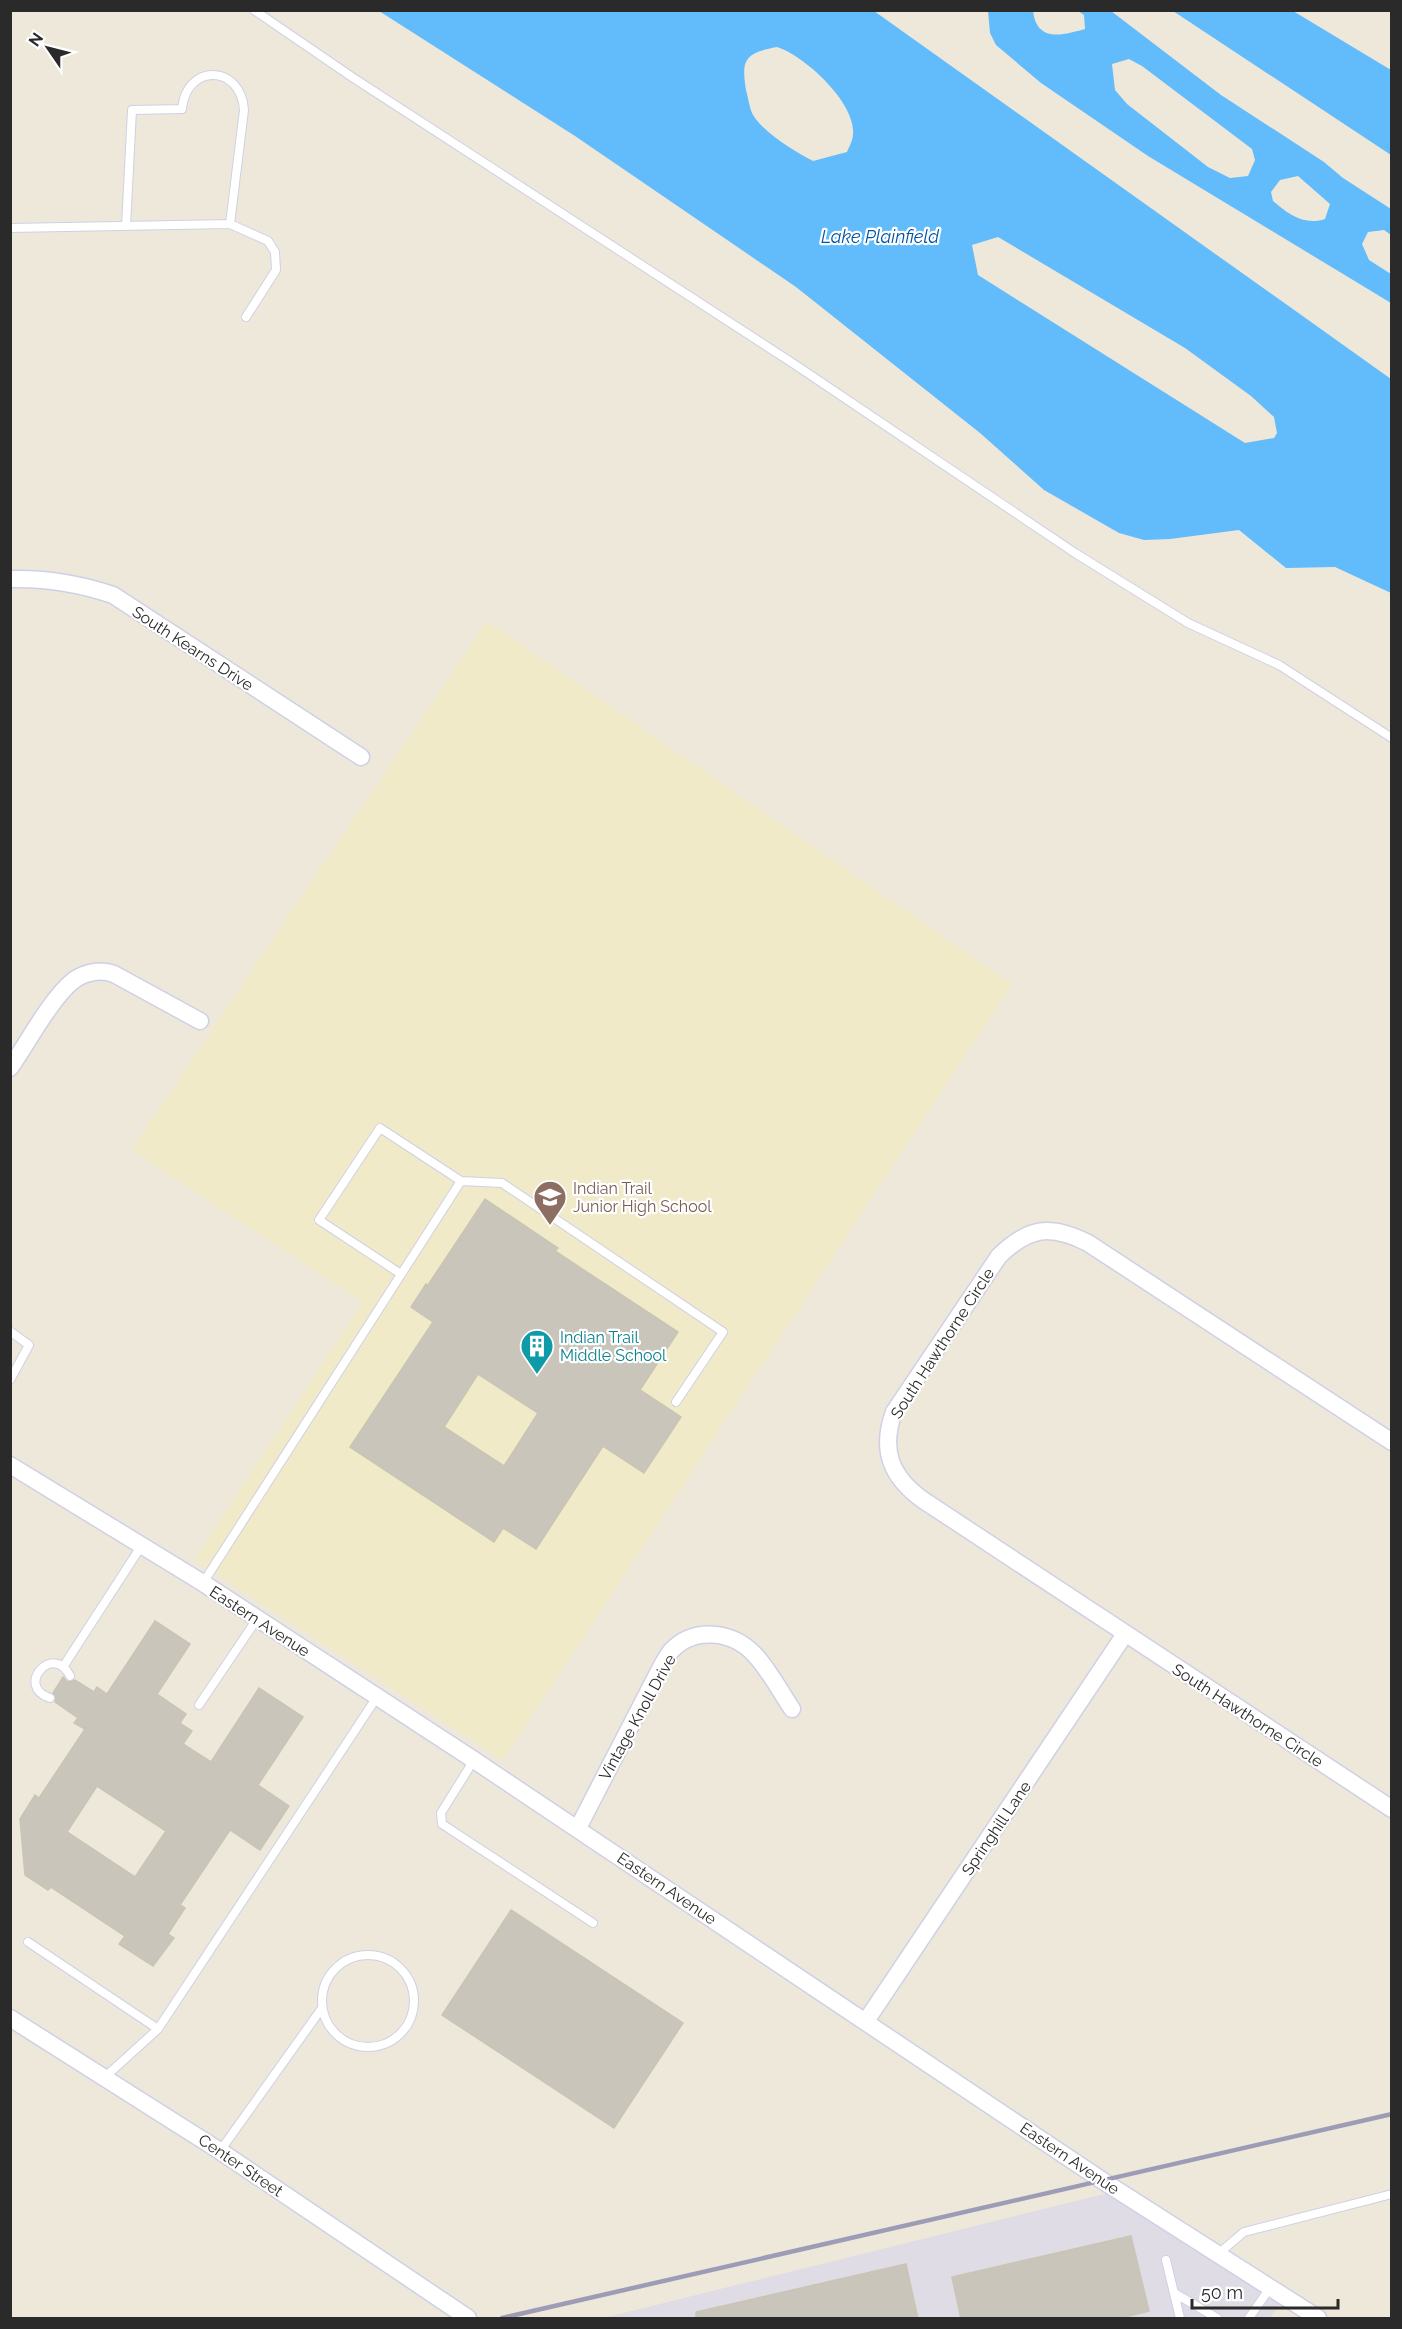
<svg xmlns="http://www.w3.org/2000/svg" width="1402" height="2329" font-family="Raleway,sans-serif">
<rect width="100%" height="100%" fill="#eee8da"/>
<!-- industrial -->
<path fill="#e0dce5" d="M 1120,2190 L 1284,2299 L 1270,2318 L 603,2318 Z"/>
<!-- education -->
<path fill="#f1eac8" d="M 487,621 L 1012,984 L 503,1760 L 194,1560 L 363,1302 L 131,1150 Z"/>
<!-- water -->
<path fill="#62bbfb" fill-rule="evenodd" d="M 379,11 L 874,11 L 1391,379 L 1391,593 L 1335,567 L 1286,568 L 1239,530 L 1170,539 L 1144,540 L 1119,533 L 1044,490 L 980,433 L 796,287 L 575,136 ZM 777,47 C 805,56 856,103 853,134 C 853,140 849,147 847,152 L 813,161 C 795,152 761,131 752,113 C 749,106 748,97 746,90 C 741,59 745,53 777,47 ZM 998,237 L 1185,348 L 1251,396 L 1274,417 L 1277,433 L 1274,438 L 1245,443 L 978,275 L 972,245 Z
M 988,11 L 1033,11 C 1037,43 1063,35 1085,29 L 1084,15 L 1078,11 L 1111,11 L 1221,95 L 1324,162 L 1343,178 L 1391,209 L 1391,235 L 1384,230 L 1368,232 L 1362,244 L 1369,260 L 1391,274 L 1391,303 L 1148,156 L 1041,83 L 996,45 L 990,33 ZM 1129,59 L 1142,66 L 1252,149 L 1255,160 L 1248,176 L 1230,178 L 1208,167 L 1127,104 L 1115,90 L 1112,64 ZM 1298,176 L 1330,204 L 1325,219 C 1305,226 1288,214 1273,201 L 1271,192 L 1280,180 Z
M 1173,11 L 1293,11 L 1391,70 L 1391,155 Z"/>
<!-- building -->
<path fill="#c9c5ba" stroke="#c9c5b4" stroke-width="1.5" fill-rule="evenodd" d="M 485,1199 L 558,1248 L 555,1251 L 678,1332 L 640,1390 L 681,1417 L 644,1473 L 603,1446 L 536,1549 L 503,1528 L 494,1542 L 350,1447 L 433,1322 L 411,1307 L 426,1284 L 428,1285 ZM 478,1374 L 538,1413 L 504,1466 L 444,1427 Z
M 155,1621 L 190,1644 L 157,1694 L 186,1714 L 180,1723 L 192,1731 L 183,1744 L 211,1762 L 259,1688 L 303,1717 L 258,1785 L 289,1806 L 260,1850 L 230,1830 L 180,1905 L 185,1908 L 168,1934 L 174,1938 L 153,1966 L 119,1944 L 125,1936 L 51,1887 L 48,1890 L 25,1875 L 20,1819 L 35,1795 L 39,1798 L 85,1729 L 74,1723 L 78,1718 L 55,1702 L 56,1697 L 53,1693 L 63,1677 L 68,1682 L 75,1680 L 94,1692 L 97,1687 L 107,1694 ZM 97,1786 L 166,1831 L 135,1877 L 67,1832 Z
M 511,1910 L 683,2023 L 614,2128 L 442,2015 Z
M 1131,2236 L 1149,2311 L 1118,2319 L 961,2319 L 952,2277 Z
M 906,2264 L 918,2319 L 696,2319 L 696,2312 Z"/>
<g fill="none" stroke-linecap="round" stroke-linejoin="round">
<defs>
<path id="lane" d="M 254,10 L 352,77 L 794,364 L 1075,553 L 1188,623 L 1279,665 L 1392,738
M 126,226 L 132,110 L 182,109 C 186,63 241,64 244,110 L 230,224
M 10,228 L 230,224 L 268,241 L 275,252 L 276,270 L 246,317
M 401,1274 L 319,1220 L 380,1128 L 461,1181
M 10,1380 L 29,1345 L 11,1332
M 203,1583 L 461,1181 L 502,1183 L 723,1332 L 676,1402
M 63,1667 L 142,1545
M 50,1698 C 14,1686 54,1642 70,1676
M 199,1705 L 257,1619
M 474,1760 L 441,1813 L 442,1824 L 593,1923
M 28,1942 L 158,2029
M322 2001a46 46 0 1 1 92 0a46 46 0 1 1-92 0Z
M 105,2077 L 158,2029 L 377,1697
M 220,2151 L 322,2008
M 1218,2254 L 1244,2232 L 1392,2194
M 1166,2260 L 1180,2318
M 1176,2294 L 1217,2318
M 1249,2318 L 1270,2288"/>
<path id="street" d="M 10,579 C 47,578 78,583 113,595 L 361,757
M 10,1068 C 27,1044 51,998 74,980 C 86,972 101,969 114,974 L 200,1021
M 1392,1442 L 1088,1243 C 1050,1224 1029,1227 999,1256 L 894,1412 C 880,1450 891,1477 923,1500 L 1392,1809
M 10,1465 L 203,1583 L 474,1760 L 1103,2181 L 1318,2318
M 578,1828 L 661,1667 C 664,1662 667,1656 671,1651 C 694,1626 733,1631 755,1655 C 769,1670 780,1691 792,1709
M 10,2018 L 220,2151 L 468,2318
M 866,2021 L 1125,1634"/>
</defs>
<!-- lane casing -->
<use href="#lane" stroke="#cfd0e5" stroke-width="10"/>
<!-- street casing -->
<use href="#street" stroke="#cfd0e5" stroke-width="19"/>
<!-- lane -->
<use href="#lane" stroke="#fff" stroke-width="8"/>
<!-- street -->
<use href="#street" stroke="#fff" stroke-width="16"/>
<!-- rail -->
<path stroke="#9d9cb6" stroke-width="4.5" d="M 502,2318 L 1392,2114"/>
</g>
<!-- icons -->
<defs>
<symbol id="school-pin" viewBox="-11 -11 22 30"><path d="M0 17L-7.5 6A9.5 9.5 0 1 1 7.5 6Z" fill="#8d6e63" stroke="#fff"/><path d="M0-5L7-2L0 1L-7-2ZM-4 1L0 2.5L4 1V4Q0 6-4 4Z" fill="#fff"/></symbol>
<symbol id="building-pin" viewBox="-11 -11 22 30"><path d="M0 17L-7.5 6A9.5 9.5 0 1 1 7.5 6Z" fill="#0f9aa8" stroke="#fff"/><path d="M-4-6H4V6H1V3H-1V6H-4ZM-2.5-4.3h1.7v1.8h-1.7ZM.8-4.3h1.7v1.8H.8ZM-2.5-1h1.7V.8h-1.7ZM.8-1h1.7V.8H.8Z" fill="#fff"/></symbol>
</defs>
<g fill-rule="evenodd">
<use href="#school-pin" x="531" y="1178" width="38" height="52"/>
<use href="#building-pin" x="518" y="1327" width="38" height="52"/>
</g>
<g text-anchor="middle" stroke-width="4.5" stroke-linejoin="round" paint-order="stroke">
<!-- street labels -->
<g font-size="16" fill="#2a2a2a" stroke="#fff">
<text transform="translate(193 648) rotate(33)" y="6">South Kearns Drive</text>
<text transform="translate(942 1343) rotate(-57)" y="6">South Hawthorne Circle</text>
<text transform="translate(260 1621) rotate(33)" y="6">Eastern Avenue</text>
<text transform="translate(1248 1715) rotate(33)" y="6">South Hawthorne Circle</text>
<text transform="translate(637 1717) rotate(-61)" y="6">Vintage Knoll Drive</text>
<text transform="translate(996 1828) rotate(-56)" y="6">Springhill Lane</text>
<text transform="translate(667 1888) rotate(34)" y="6">Eastern Avenue</text>
<text transform="translate(1070 2158) rotate(34)" y="6">Eastern Avenue</text>
<text transform="translate(241 2165) rotate(34)" y="6">Center Street</text>
</g>
<!-- education labels -->
<g font-size="16" fill="#785e54" stroke="#fff" text-anchor="start">
<text x="573" y="1194">Indian Trail<tspan x="573" dy="18">Junior High School</tspan></text>
</g>
<!-- culture labels -->
<g font-size="16" fill="#0d838f" stroke="#fff" text-anchor="start">
<text x="560" y="1343">Indian Trail<tspan x="560" dy="18">Middle School</tspan></text>
</g>
<!-- water labels -->
<g font-size="18" font-style="italic" fill="#0055a8" stroke="#fff">
<text x="880" y="243">Lake Plainfield</text>
</g>
</g>
<!-- border -->
<rect width="1402" height="2329" fill="none" stroke="#2a2a2a" stroke-width="24"/>
<!-- north arrow -->
<g transform="translate(48 48) rotate(305)" stroke="#ffffff" stroke-width="4.5" paint-order="stroke">
<path d="M0-4.5L10 22L0 15L-10 22Z" fill="#2a2a2a"/>
<text y="-9" font-size="16" font-weight="bold" text-anchor="middle" fill="#2a2a2a">N</text>
</g>
<!-- scale -->
<path d="M1192 2299v9h146v-9" fill="none" stroke="#2a2a2a" stroke-width="3"/>
<text x="1201" y="2299" font-size="18" fill="#2a2a2a" stroke="#ffffff" stroke-width="4.5" paint-order="stroke">50 m</text>
</svg>
